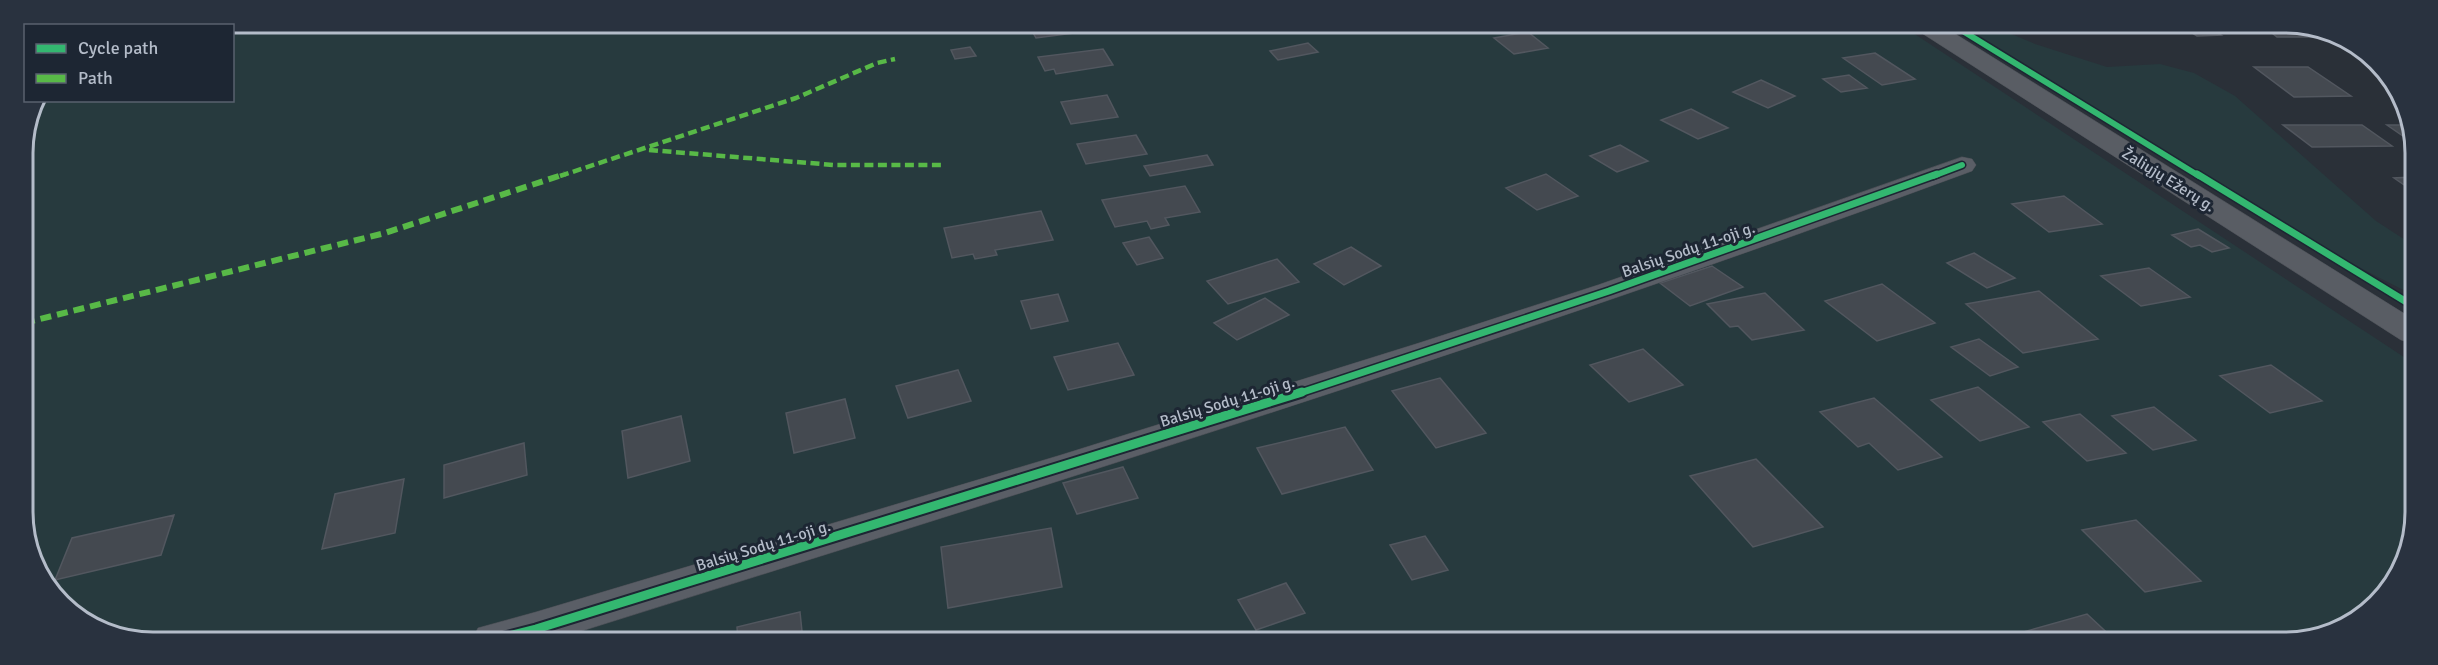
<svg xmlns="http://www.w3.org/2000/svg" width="2438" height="665" font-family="Signika,sans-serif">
<rect width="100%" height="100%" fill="#2a3038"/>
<!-- green -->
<path fill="#273a3e" d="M 153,23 L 1901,25 L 2413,363 L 2413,538 L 2371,610 L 2293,642 L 127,640 L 60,604 L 25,538 L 23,145 L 34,101 L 232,100 L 232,26 L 138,25 Z
M 2002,30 L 2035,44 L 2107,67 L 2160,64 L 2194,73 L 2235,96 L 2376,221 L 2413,245 L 2413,295 L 2312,243 L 1978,35 Z"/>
<!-- building -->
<path fill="#444950" stroke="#52575f" stroke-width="1.5" d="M 1028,24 L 1070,24 L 1075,33 L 1036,38 Z
M 1084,24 L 1108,24 L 1111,29 L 1089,33 Z
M 1289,24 L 1338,24 L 1298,32 Z
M 1643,24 L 1686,24 L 1657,32 Z
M 2179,25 L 2204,25 L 2221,35 L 2197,36 Z
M 2262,25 L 2309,25 L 2328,37 L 2277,37 Z
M 1528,32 L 1548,48 L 1514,54 L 1494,38 Z
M 1308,43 L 1318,52 L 1278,60 L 1270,51 Z
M 970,47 L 976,56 L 955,59 L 951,50 Z
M 1103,49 L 1113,65 L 1056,74 L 1054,69 L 1045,71 L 1038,57 Z
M 1875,53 L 1915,79 L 1882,85 L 1843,58 Z
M 2254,67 L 2308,67 L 2351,96 L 2294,97 Z
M 1849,75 L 1867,88 L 1841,92 L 1823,79 Z
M 1761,80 L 1795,96 L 1768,108 L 1733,92 Z
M 1107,95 L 1118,117 L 1071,124 L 1061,102 Z
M 1691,109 L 1728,128 L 1698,139 L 1661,120 Z
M 2283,125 L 2362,125 L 2392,146 L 2312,147 Z
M 2387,125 L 2411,125 L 2413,143 Z
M 1136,135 L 1147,154 L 1086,164 L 1077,144 Z
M 1620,145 L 1648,161 L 1617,172 L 1590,156 Z
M 1207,155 L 1213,165 L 1150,176 L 1144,166 Z
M 1546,174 L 1578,196 L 1537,210 L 1506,188 Z
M 2413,177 L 2413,191 L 2394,178 Z
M 1185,186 L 1200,212 L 1165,218 L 1169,225 L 1151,229 L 1147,221 L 1115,227 L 1102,200 Z
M 2064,196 L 2102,224 L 2049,232 L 2012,204 Z
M 1041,211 L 1053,240 L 995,250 L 997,255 L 975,259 L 973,254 L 952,258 L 944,228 Z
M 2198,229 L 2229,248 L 2212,252 L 2200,245 L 2191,247 L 2172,235 Z
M 1149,237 L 1163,258 L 1137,265 L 1123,243 Z
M 1351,247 L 1381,266 L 1344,285 L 1314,264 Z
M 1974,253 L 2015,278 L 1987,288 L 1947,263 Z
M 1277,259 L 1299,282 L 1228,304 L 1207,281 Z
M 1712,266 L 1743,287 L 1690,306 L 1660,283 Z
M 2149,268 L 2190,297 L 2141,306 L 2101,276 Z
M 1882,284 L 1935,323 L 1877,341 L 1825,301 Z
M 2039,291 L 2098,339 L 2023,353 L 1966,304 Z
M 1765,293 L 1804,330 L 1752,340 L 1738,326 L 1730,327 L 1707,304 Z
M 1058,294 L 1068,321 L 1031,329 L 1021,301 Z
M 1265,298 L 1289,315 L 1237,340 L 1214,323 Z
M 1979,339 L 2018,367 L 1990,376 L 1951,347 Z
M 1118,343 L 1134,375 L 1068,390 L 1054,357 Z
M 1643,349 L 1683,385 L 1629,402 L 1590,365 Z
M 2271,365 L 2322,401 L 2270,413 L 2220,376 Z
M 958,370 L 971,401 L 908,418 L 896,386 Z
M 1440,378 L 1486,433 L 1436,448 L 1392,391 Z
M 1978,387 L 2029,427 L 1980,441 L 1931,400 Z
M 1874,398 L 1942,457 L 1898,470 L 1869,443 L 1858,447 L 1820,412 Z
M 845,399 L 855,438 L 794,453 L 786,413 Z
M 2154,407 L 2196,440 L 2153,450 L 2112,416 Z
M 2080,414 L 2126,453 L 2087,461 L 2043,422 Z
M 681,416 L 690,461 L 628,478 L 622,431 Z
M 1345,427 L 1373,470 L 1282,494 L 1257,448 Z
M 524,443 L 527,475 L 444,498 L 444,465 Z
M 1756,459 L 1823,527 L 1753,547 L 1690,476 Z
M 1123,467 L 1138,498 L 1077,514 L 1063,483 Z
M 404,479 L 395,533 L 322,549 L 335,494 Z
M 174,515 L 161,555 L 55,580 L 72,538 Z
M 2136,520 L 2201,581 L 2145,592 L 2082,530 Z
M 1051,528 L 1062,587 L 948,608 L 941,547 Z
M 1425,536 L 1448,570 L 1412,580 L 1390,545 Z
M 1286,583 L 1305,613 L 1256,630 L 1238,600 Z
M 800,612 L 803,641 L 738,641 L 737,627 Z
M 2087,614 L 2117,642 L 2025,642 L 2016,634 Z"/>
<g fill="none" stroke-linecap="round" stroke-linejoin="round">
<defs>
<path id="street" d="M 1962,157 L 1972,159 L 1976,165 L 1972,171 C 1504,344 1028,491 553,640 L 472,640 L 478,628 L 536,612 L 1061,455 L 1419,343 L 1598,285 Z"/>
<path id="secondary" d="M 1913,25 L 1941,25 L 2413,319 L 2413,343 L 2401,340 L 1917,30 Z"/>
</defs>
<!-- street casing -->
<use href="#street" stroke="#484c53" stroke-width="1"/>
<!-- secondary casing -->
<use href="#secondary" stroke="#484c53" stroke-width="1"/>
<!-- street -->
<use href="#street" fill="#5a5e66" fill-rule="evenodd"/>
<!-- secondary -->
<use href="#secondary" fill="#595d64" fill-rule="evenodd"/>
<!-- quiet-far1 -->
<path stroke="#58b947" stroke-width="4.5" stroke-dasharray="9 4.5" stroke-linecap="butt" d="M 649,150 L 834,165 L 945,165
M 560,176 L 796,98 L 877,63 L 895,59"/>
<!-- quiet -->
<path stroke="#58b947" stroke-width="6" stroke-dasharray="11 6" stroke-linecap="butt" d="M 24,323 L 385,233 L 565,174"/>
<defs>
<path id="cycleway-far2" d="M 1953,25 L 2199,176
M 1933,176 L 1962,165"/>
<path id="cycleway-far1" d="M 2197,174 L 2413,306
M 1297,394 L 1609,291 L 1937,174"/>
<path id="cycleway" d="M 493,640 L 536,629 L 1302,392"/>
</defs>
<!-- cycleway-far2 casing -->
<use href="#cycleway-far2" stroke="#1d2633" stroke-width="9"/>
<!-- cycleway-far1 casing -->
<use href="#cycleway-far1" stroke="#1d2633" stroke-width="10"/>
<!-- cycleway casing -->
<use href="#cycleway" stroke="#1d2633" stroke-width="13"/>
<!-- cycleway-far2 -->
<use href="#cycleway-far2" stroke="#33b770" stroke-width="6"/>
<!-- cycleway-far1 -->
<use href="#cycleway-far1" stroke="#33b770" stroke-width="7"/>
<!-- cycleway -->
<use href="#cycleway" stroke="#33b770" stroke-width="9"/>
</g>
<g text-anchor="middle" stroke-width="6" stroke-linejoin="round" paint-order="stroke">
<!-- street labels -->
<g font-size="16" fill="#b4bcc9" stroke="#1d2633">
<text transform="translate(2169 179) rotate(32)" y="6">Žaliųjų Ežerų g.</text>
<text transform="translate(1688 249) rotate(-19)" y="6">Balsių Sodų 11-oji g.</text>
<text transform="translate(1227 401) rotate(-17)" y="6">Balsių Sodų 11-oji g.</text>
<text transform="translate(763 545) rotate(-17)" y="6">Balsių Sodų 11-oji g.</text>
</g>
</g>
<!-- crop -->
<path d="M0 0H2438V665H0ZM153 33H2285A120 120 0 0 1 2405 153V512A120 120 0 0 1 2285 632H153A120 120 0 0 1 33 512V153A120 120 0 0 1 153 33Z" fill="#29323f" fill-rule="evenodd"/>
<path fill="none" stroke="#b4bcc9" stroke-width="3" d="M153 33H2285A120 120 0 0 1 2405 153V512A120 120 0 0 1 2285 632H153A120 120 0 0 1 33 512V153A120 120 0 0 1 153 33Z"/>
<!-- legend -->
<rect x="24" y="24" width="210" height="78" fill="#1d2633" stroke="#59626f" stroke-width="1.5"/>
<rect x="36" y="44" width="30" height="9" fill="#33b770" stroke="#59626f" stroke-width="1.5"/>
<text x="78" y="54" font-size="18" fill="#b4bcc9">Cycle path</text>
<rect x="36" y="74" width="30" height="9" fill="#58b947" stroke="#59626f" stroke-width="1.5"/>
<text x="78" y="84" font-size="18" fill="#b4bcc9">Path</text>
</svg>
